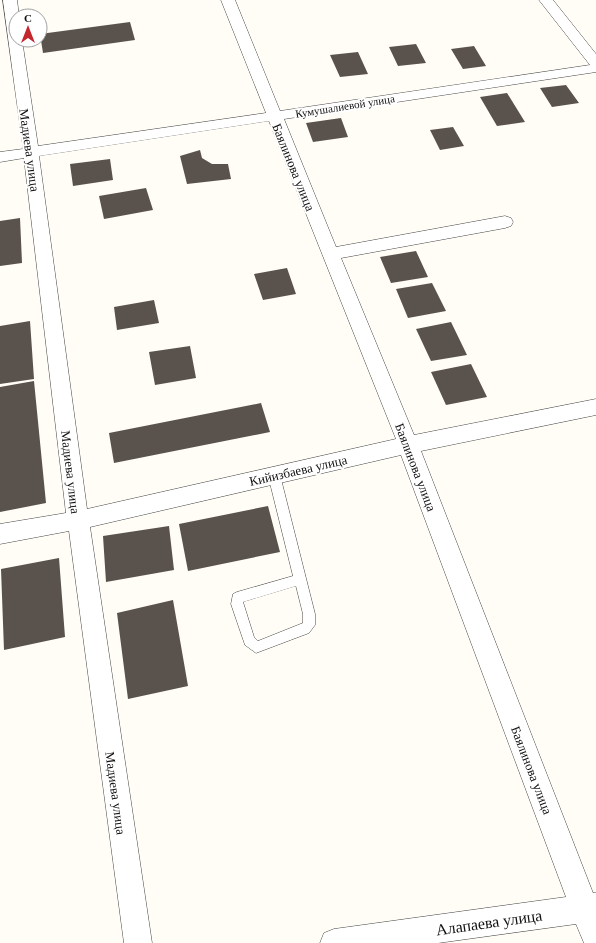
<svg xmlns="http://www.w3.org/2000/svg" width="596" height="943" font-family="Georgia,serif">
<rect width="100%" height="100%" fill="#fffdf5"/>
<!-- building -->
<path fill="#5a524d" d="M 130,22 L 135,40 L 43,53 L 40,34 Z
M 416,44 L 426,63 L 398,66 L 389,47 Z
M 474,46 L 486,66 L 463,69 L 451,49 Z
M 358,52 L 368,74 L 340,77 L 330,55 Z
M 566,85 L 579,103 L 552,107 L 540,88 Z
M 507,93 L 525,122 L 497,126 L 480,97 Z
M 341,118 L 348,137 L 313,142 L 306,123 Z
M 453,127 L 464,146 L 440,150 L 430,130 Z
M 200,150 L 202,158 L 212,164 L 228,164 L 231,179 L 187,184 L 180,156 Z
M 110,159 L 113,180 L 73,186 L 70,164 Z
M 146,188 L 153,210 L 104,219 L 99,196 Z
M 20,218 L 22,263 L 0,266 L 0,221 Z
M 416,251 L 428,277 L 391,283 L 380,257 Z
M 287,268 L 296,294 L 263,300 L 254,274 Z
M 432,283 L 446,311 L 408,318 L 396,289 Z
M 154,300 L 159,323 L 117,330 L 114,307 Z
M 30,321 L 34,379 L 0,384 L 0,326 Z
M 451,322 L 467,355 L 431,361 L 416,329 Z
M 190,346 L 196,378 L 155,385 L 149,352 Z
M 471,364 L 487,397 L 446,405 L 431,372 Z
M 34,381 L 46,503 L 0,512 L 0,387 Z
M 261,403 L 270,432 L 114,463 L 109,433 Z
M 268,506 L 280,552 L 188,571 L 179,524 Z
M 169,526 L 174,570 L 106,582 L 103,536 Z
M 59,558 L 65,637 L 4,650 L 1,569 Z
M 173,600 L 188,686 L 128,699 L 117,613 Z"/>
<g fill="none" stroke-linecap="round" stroke-linejoin="round">
<defs>
<path id="service" d="M 274,470 L 278,472 L 280,475 L 315,614 L 315,625 L 309,633 L 256,653 L 245,645 L 231,604 L 233,594 L 237,592 L 293,576 L 268,475 L 270,472 ZM 296,586 L 303,614 L 303,623 L 258,641 L 254,637 L 243,602 Z"/>
<path id="minor" d="M 3,0 L 17,0 L 19,16 L 16,16 L 16,40 L 22,40 L 38,146 L 266,113 L 221,0 L 235,0 L 280,111 L 590,65 L 539,0 L 553,0 L 596,54 L 596,72 L 284,119 L 336,247 L 505,216 L 511,218 L 513,222 L 511,226 L 505,228 L 341,258 L 414,435 L 596,399 L 596,415 L 421,451 L 593,893 L 596,893 L 596,943 L 584,943 L 576,924 L 438,943 L 320,943 L 324,933 L 334,929 L 566,897 L 401,455 L 90,527 L 152,943 L 124,943 L 69,531 L 0,544 L 0,524 L 66,513 L 24,158 L 0,162 L 0,152 L 23,149 ZM 269,121 L 396,439 L 87,509 L 39,156 Z"/>
</defs>
<!-- service casing -->
<use href="#service" stroke="#444" stroke-width="1"/>
<!-- minor casing -->
<use href="#minor" stroke="#444" stroke-width="1"/>
<!-- service -->
<use href="#service" fill="#fff" fill-rule="evenodd"/>
<!-- minor -->
<use href="#minor" fill="#fff" fill-rule="evenodd"/>
</g>
<g text-anchor="middle" stroke-width="4" stroke-linejoin="round" paint-order="stroke">
<!-- far-street labels -->
<g font-size="11" fill="#111" stroke="#fff">
<text transform="translate(345 106) rotate(-9)" y="4">Кумушалиевой улица</text>
</g>
<!-- street labels -->
<g font-size="13" fill="#111" stroke="#fff">
<text transform="translate(30 150) rotate(82)" y="5">Мадиева улица</text>
<text transform="translate(294 167) rotate(68)" y="5">Баялинова улица</text>
<text transform="translate(416 467) rotate(69)" y="5">Баялинова улица</text>
<text transform="translate(298 470) rotate(-13)" y="5">Кийизбаева улица</text>
<text transform="translate(71 472) rotate(83)" y="5">Мадиева улица</text>
<text transform="translate(532 770) rotate(69)" y="5">Баялинова улица</text>
<text transform="translate(116 793) rotate(82)" y="5">Мадиева улица</text>
</g>
<!-- near-street labels -->
<g font-size="16" fill="#111" stroke="#fff">
<text transform="translate(489 922) rotate(-8)" y="6">Алапаева улица</text>
</g>
</g>
<!-- north arrow -->
<g transform="translate(28 28)"><circle r="19" fill="#ffffff" stroke="#a0a0a0"/>
<path d="M0-3L7 15L0 10L-7 15Z" fill="#c4262e"/>
<text y="-6" font-size="11" font-weight="bold" text-anchor="middle" fill="#111111">С</text>
</g>
</svg>
